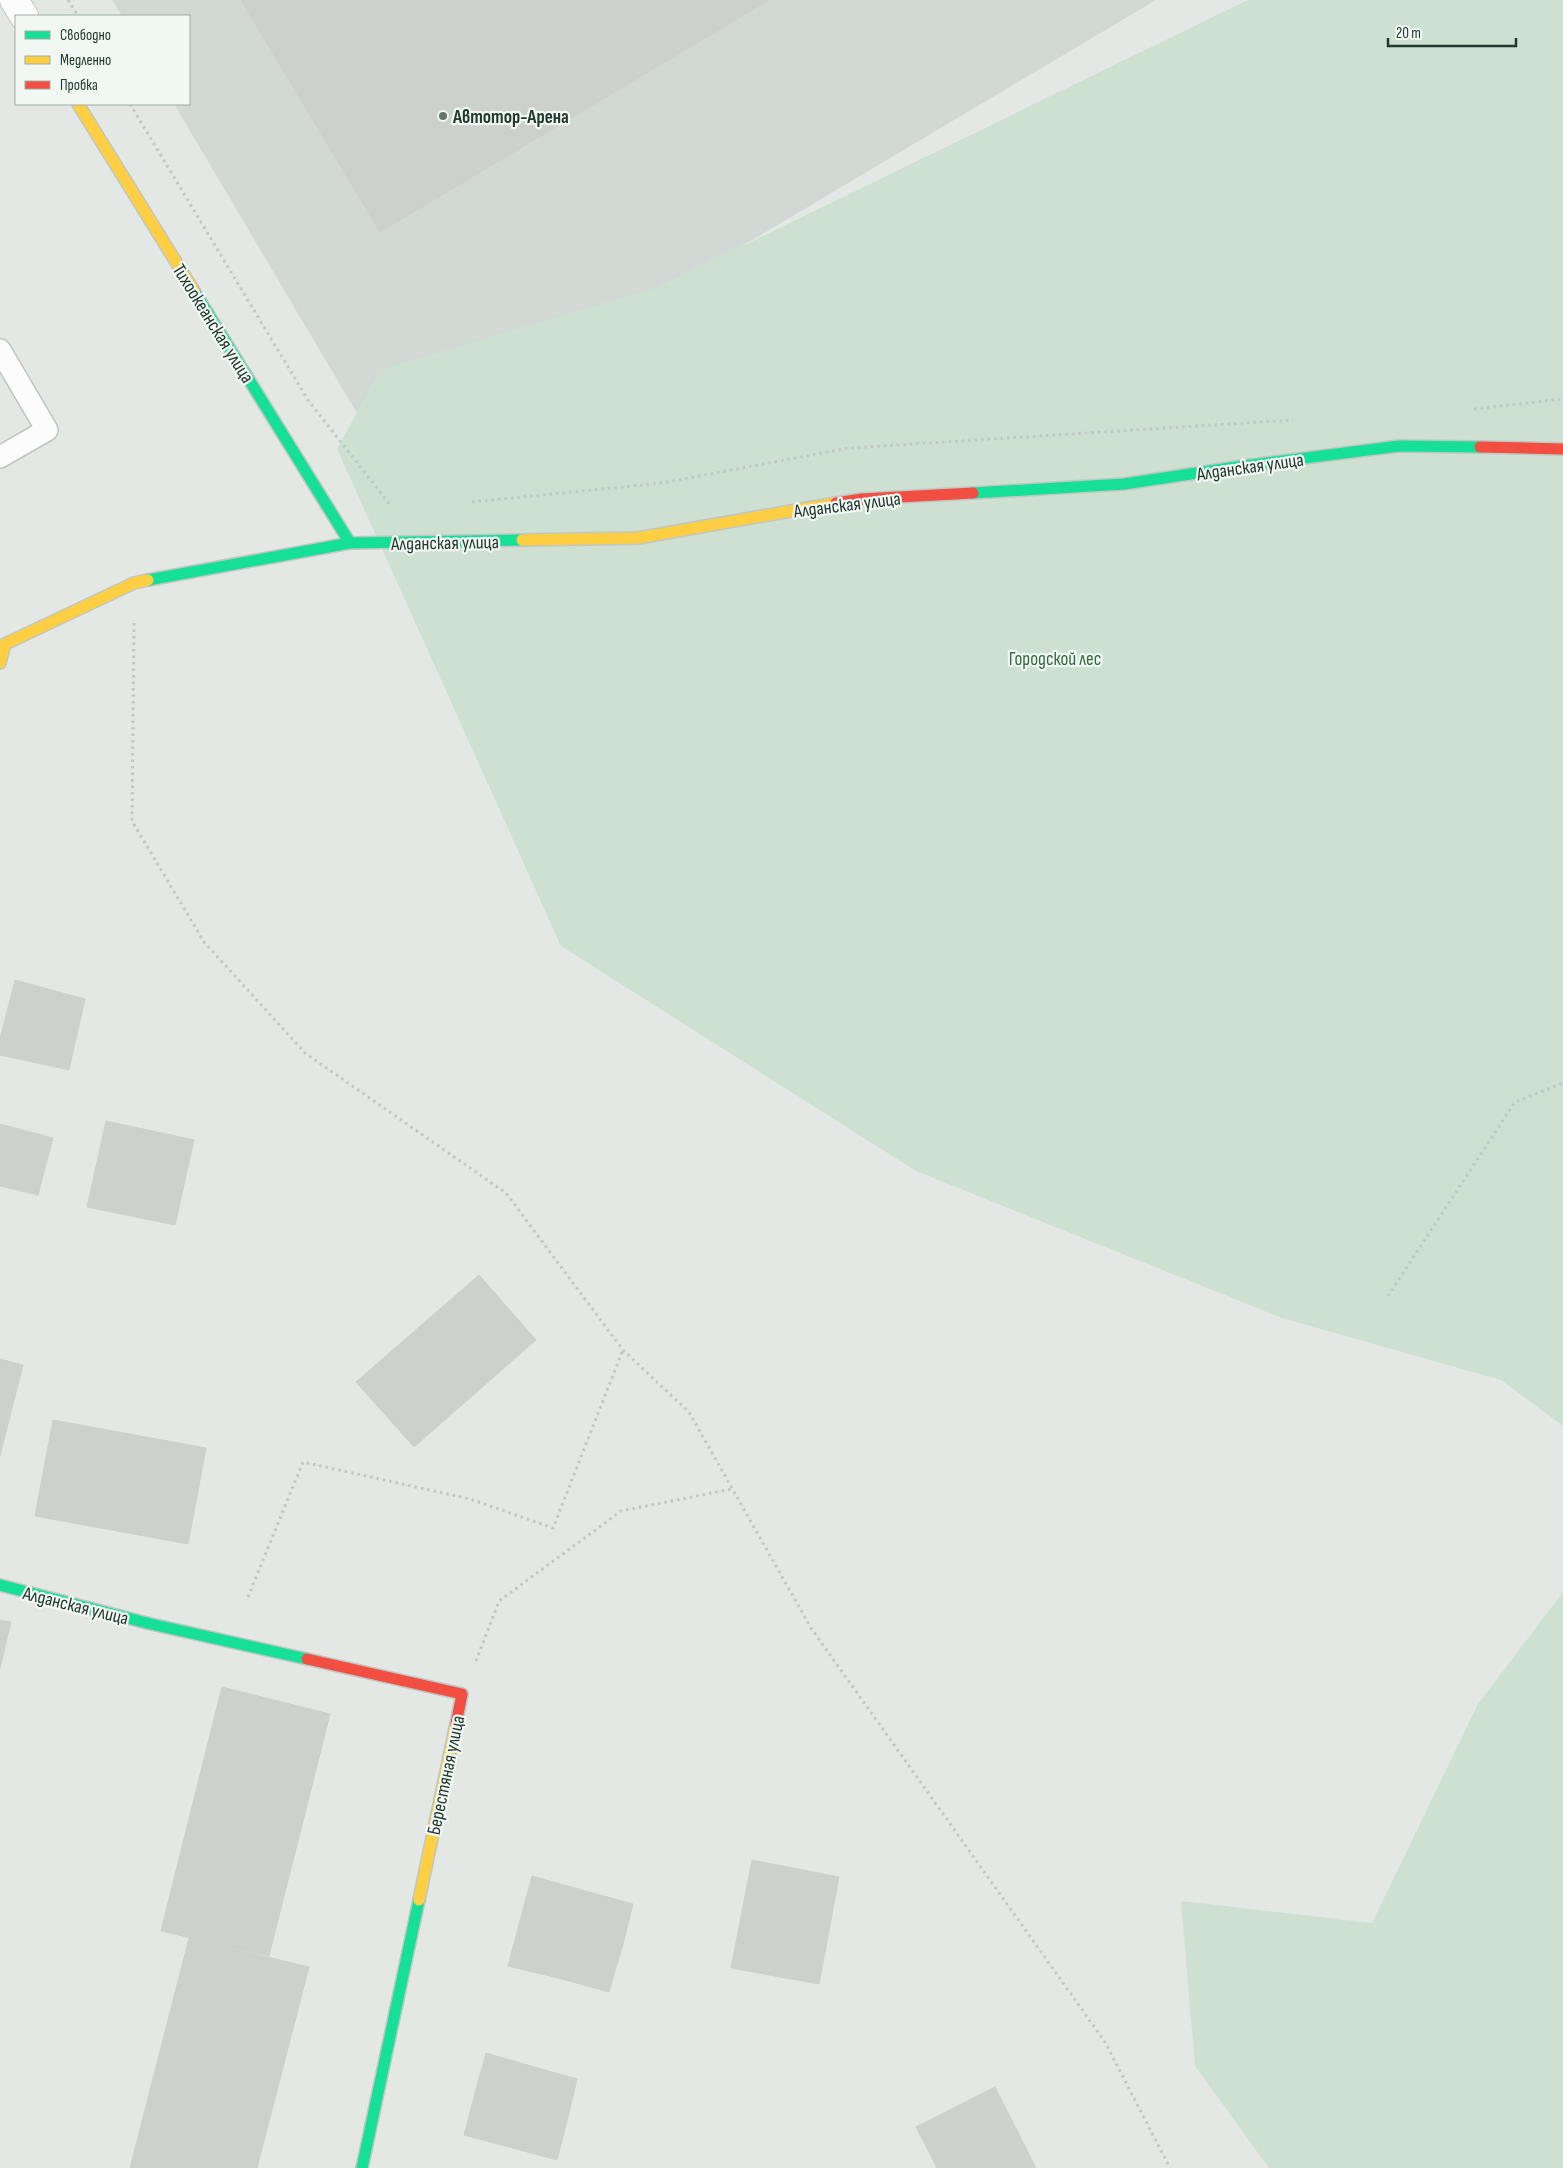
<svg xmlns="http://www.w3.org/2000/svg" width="1563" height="2168" font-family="'Sofia Sans Condensed',sans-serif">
<rect width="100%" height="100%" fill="#e3e8e5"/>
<!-- built -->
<path fill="#d2d9d5" d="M 112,0 L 1156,0 L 384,459 L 174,104 L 189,104 L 189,16 L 122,16 Z"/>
<!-- green -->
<path fill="#cee0d1" d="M 1248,0 L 1563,0 L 1563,1426 L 1501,1380 L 1282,1318 L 916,1171 L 561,946 L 337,449 L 380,370 L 658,287 Z
M 1563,1592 L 1563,2168 L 1269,2168 L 1195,2066 L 1181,1901 L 1372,1923 L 1478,1704 Z"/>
<!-- building -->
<path fill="#ccd1ce" stroke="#ccd1ce" d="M 241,0 L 769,0 L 380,232 Z
M 15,980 L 85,999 L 69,1070 L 0,1055 L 0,1039 Z
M 106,1121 L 194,1140 L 175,1225 L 87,1207 Z
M 0,1124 L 53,1138 L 38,1195 L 0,1186 Z
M 479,1275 L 536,1340 L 414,1447 L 356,1382 Z
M 0,1359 L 23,1365 L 0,1456 Z
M 53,1420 L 206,1448 L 188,1544 L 35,1516 Z
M 0,1620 L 11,1622 L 0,1668 Z
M 222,1687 L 330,1714 L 269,1956 L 161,1931 Z
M 752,1860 L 839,1877 L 819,1984 L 731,1968 Z
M 532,1876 L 582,1890 L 571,1930 L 521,1917 Z
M 582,1890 L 633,1904 L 623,1944 L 571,1930 Z
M 521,1917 L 571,1930 L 558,1978 L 508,1966 Z
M 571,1930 L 623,1944 L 609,1992 L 558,1978 Z
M 189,1938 L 309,1967 L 257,2168 L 130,2168 Z
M 486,2053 L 531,2066 L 521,2105 L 475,2093 Z
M 531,2066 L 577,2079 L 568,2117 L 521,2105 Z
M 995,2087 L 1036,2168 L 937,2168 L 916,2127 Z
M 475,2093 L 521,2105 L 509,2147 L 464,2135 Z
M 521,2105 L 568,2117 L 557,2160 L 509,2147 Z"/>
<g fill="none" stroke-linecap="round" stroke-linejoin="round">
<defs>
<path id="lane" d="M 0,350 L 47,430 L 0,457"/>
<path id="street" d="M 14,0 L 24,16"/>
<path id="fast" d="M 194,291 L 350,543
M 973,493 L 1124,484 L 1243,466 L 1399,446 L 1480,447
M 148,580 L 350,543 L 522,540
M 0,1585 L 151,1624 L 307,1659
M 362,2168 L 419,1900"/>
<path id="slow" d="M 78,104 L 194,291
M 522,540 L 638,538 L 836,503
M 0,663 L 5,644 L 134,583 L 148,580
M 419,1900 L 456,1724"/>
<path id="jam" d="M 1480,447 L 1563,449
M 836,503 L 862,499 L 973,493
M 307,1659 L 462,1694 L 456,1724"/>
</defs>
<!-- lane casing -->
<use href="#lane" stroke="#c0c5c2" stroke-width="24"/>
<!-- street casing -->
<use href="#street" stroke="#c0c5c2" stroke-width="30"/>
<!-- fast casing -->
<use href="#fast" stroke="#c0c6c2" stroke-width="14"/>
<!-- slow casing -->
<use href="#slow" stroke="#c0c6c2" stroke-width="14"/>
<!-- jam casing -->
<use href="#jam" stroke="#c0c6c2" stroke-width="14"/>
<!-- path -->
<path stroke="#c0c8c4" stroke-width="3" stroke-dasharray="2.5 4" stroke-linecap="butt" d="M 68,0 L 78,16
M 130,104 L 308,400 L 391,506
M 1474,409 L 1563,399
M 472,502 L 662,483 L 849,448 L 1293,420
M 134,623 L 132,821 L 204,942 L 305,1053 L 506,1193 L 623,1350 L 689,1412 L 811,1628 L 1105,2042 L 1170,2168
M 1388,1296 L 1515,1102 L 1563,1083
M 248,1597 L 303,1462 L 470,1499 L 553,1528 L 623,1350
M 476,1661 L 499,1601 L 621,1511 L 732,1489"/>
<!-- lane -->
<use href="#lane" stroke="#fbfcfb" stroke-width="21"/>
<!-- street -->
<use href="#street" stroke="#fbfcfb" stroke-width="28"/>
<!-- fast -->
<use href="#fast" stroke="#16e098" stroke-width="11"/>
<!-- slow -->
<use href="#slow" stroke="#ffcf43" stroke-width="11"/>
<!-- jam -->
<use href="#jam" stroke="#f24e42" stroke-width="11"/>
</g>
<!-- markers -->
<circle fill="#66766f" stroke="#f1f7f3" stroke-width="2" cx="443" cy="116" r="5"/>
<g text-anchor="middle" stroke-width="4.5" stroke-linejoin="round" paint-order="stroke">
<!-- poi labels -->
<g font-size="19" font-weight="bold" fill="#233930" stroke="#f1f7f3" text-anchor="start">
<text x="453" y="123">Автотор-Арена</text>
</g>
<!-- street labels -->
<g font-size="19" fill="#233930" stroke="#f1f7f3">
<text transform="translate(214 323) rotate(58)" y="7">Тихоокеанская улица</text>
<text transform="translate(1250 466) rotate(-8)" y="7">Алданская улица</text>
<text transform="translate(847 504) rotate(-7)" y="7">Алданская улица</text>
<text transform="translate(445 542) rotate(-1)" y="7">Алданская улица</text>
<text transform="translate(76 1605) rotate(14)" y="7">Алданская улица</text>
<text transform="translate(445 1775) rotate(-78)" y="7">Берестяная улица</text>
</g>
<!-- park labels -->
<g font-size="19" fill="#316c40" stroke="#f1f7f3">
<text x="1055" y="665">Городской лес</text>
</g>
</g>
<!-- legend -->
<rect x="15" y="15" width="175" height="90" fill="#f1f7f3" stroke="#9faba5"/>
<rect x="25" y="31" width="25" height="8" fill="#16e098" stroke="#9faba5"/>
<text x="60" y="40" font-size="15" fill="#233930">Свободно</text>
<rect x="25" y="56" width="25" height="8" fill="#ffcf43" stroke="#9faba5"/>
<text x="60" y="65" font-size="15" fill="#233930">Медленно</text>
<rect x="25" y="81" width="25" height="8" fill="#f24e42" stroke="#9faba5"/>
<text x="60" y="90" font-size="15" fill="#233930">Пробка</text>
<!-- scale -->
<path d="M1388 38v8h128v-8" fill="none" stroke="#233930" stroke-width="2.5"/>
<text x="1396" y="38" font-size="15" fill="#233930" stroke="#f1f7f3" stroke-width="4" paint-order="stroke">20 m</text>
</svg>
